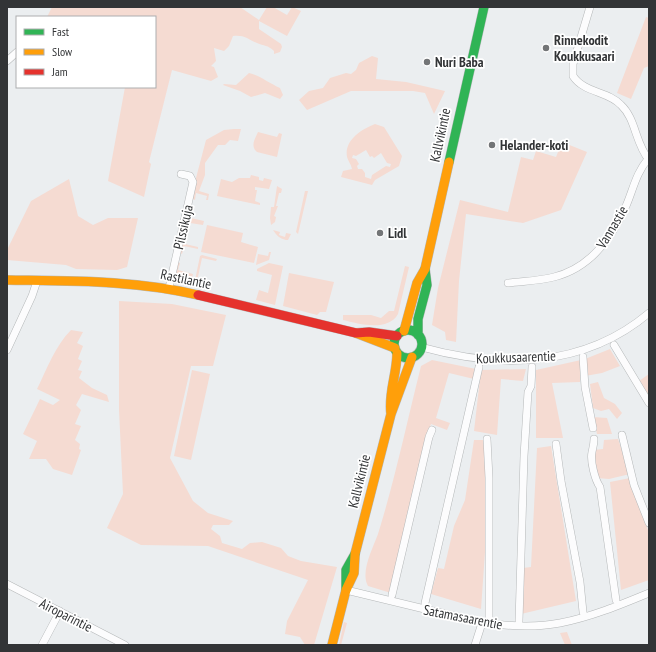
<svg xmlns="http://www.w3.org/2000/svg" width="656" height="652" font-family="'PT Sans Narrow',sans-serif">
<rect width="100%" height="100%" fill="#ebeef0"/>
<!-- green -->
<path fill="#f5dbd2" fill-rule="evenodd" d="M 52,7 L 240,7 L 259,20 L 267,7 L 273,7 L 287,15 L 292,7 L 301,11 L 287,36 L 259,21 L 259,29 L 281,44 L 282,47 L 280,52 L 274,54 L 274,51 C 268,45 264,46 257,43 C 246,39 246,35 233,36 L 229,46 L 224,51 L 214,48 L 216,61 L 211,66 L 214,67 L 218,77 L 211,81 L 172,70 L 149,162 L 151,164 L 144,197 L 108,181 L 125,87 L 155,87 L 155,17 L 47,17 Z
M 646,17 L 649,18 L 649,66 L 644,68 L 631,99 L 617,93 Z
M 372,56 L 378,58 L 376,79 L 406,82 L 445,91 L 434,114 L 425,93 L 413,91 L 351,91 L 307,110 L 299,100 L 309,91 L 323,88 L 330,78 L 346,73 L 351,74 L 356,70 L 359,63 Z
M 249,73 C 259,75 269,83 280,88 L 283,95 L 280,99 L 265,93 L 251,97 L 240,91 L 223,85 L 224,84 L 236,85 Z
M 375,124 L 384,127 L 402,156 L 399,166 L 375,180 L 372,185 L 341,177 L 343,171 L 352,169 C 351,164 348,161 347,157 C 344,140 362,129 375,124 ZM 366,150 L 370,157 L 372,156 L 374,158 L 381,153 L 387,163 L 391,164 L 390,167 L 386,166 L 372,175 L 371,179 L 365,177 L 365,173 L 362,169 L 358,169 L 357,166 L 359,164 L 356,159 L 352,158 L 353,155 L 356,156 Z
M 234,129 L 241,129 L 238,141 L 230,140 L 225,145 L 218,145 L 205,163 L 205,175 L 199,191 L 209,194 L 208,200 L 206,200 L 207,196 L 196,193 L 195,200 L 193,199 L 196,178 L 206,140 L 224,130 Z
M 258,132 L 277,137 L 279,133 L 282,134 L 277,157 L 257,152 C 250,146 255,139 258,132 Z
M 562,142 L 587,152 L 561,210 L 523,223 L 466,214 L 459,281 L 456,342 L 446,340 L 445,332 L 432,325 L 438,288 L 460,200 L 508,212 L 521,157 L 533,160 L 536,151 L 556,157 Z
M 251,175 L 259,177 L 259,180 L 263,181 L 264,178 L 272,180 L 269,189 L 255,187 L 255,190 L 257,190 L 255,201 L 260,203 L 260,205 L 217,196 L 221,179 L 232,182 L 239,178 L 250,178 Z
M 69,179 L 78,216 L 93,225 L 108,218 L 138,218 L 127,267 L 117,270 L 76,269 L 66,265 L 7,260 L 7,250 L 31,201 Z
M 277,186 L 282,189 L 281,193 L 279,193 L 276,206 L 278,206 L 274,216 L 276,217 L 275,222 L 271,225 L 270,218 L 271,207 L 274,207 Z
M 305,191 L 308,191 L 298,234 L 296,232 Z
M 190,212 L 192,213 L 191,218 L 204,221 L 203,225 L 190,223 L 188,228 L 186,228 Z
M 207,225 L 243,233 L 241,242 L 258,247 L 254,263 L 201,252 Z
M 273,230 L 280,232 L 279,235 L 285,237 L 286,233 L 291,234 L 288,240 L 286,240 C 279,238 277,236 273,230 Z
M 184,238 L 186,239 L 185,244 L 198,247 L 198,249 L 184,246 L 182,254 L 180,253 Z
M 269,252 L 271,252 L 269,260 L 256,265 L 258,254 L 268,256 Z
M 202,255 L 217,259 L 216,261 L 202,258 L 196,286 L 194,285 L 200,256 Z
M 178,262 L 180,263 L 178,270 L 193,274 L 190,285 L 174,280 Z
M 269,263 L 283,266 L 275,305 L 256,300 L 259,290 L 268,293 L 272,275 L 257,271 L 257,269 Z
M 405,266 L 409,267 L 398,314 C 388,332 359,324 343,320 L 343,315 L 371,315 L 381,318 L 389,311 L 394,311 Z
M 289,273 L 334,282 L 326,312 L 320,312 L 317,315 L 283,306 Z
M 119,301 L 172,304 L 226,315 L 213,366 L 191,366 L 170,458 L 193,501 L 208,513 L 233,521 L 229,525 L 213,525 L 211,529 L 220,536 L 222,543 L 242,549 L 250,543 L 262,542 L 281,548 L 288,556 L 301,561 L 337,567 L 314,645 L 305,645 L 300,637 L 285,634 L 287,621 L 308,580 L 208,546 L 141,545 L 107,528 L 123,494 L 119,410 Z
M 71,330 L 83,332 L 77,343 L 83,346 L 78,359 L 82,361 L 78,370 L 82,371 L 79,378 L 92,388 L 107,395 L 109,402 L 82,394 L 76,405 L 81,410 L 75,424 L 81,426 L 75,440 L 80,444 L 79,449 L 81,450 L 72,475 L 53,469 L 46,459 L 29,459 L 37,441 L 23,434 L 40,399 L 53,405 L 60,400 L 37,389 C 47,369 55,346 71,330 Z
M 610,349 L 620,366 L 602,373 L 585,376 L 585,359 Z
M 432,360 L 476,369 L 474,379 L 449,373 L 436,418 L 450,423 L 447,430 L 431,424 L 428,432 L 391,593 L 368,586 C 360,572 373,548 378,534 C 395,479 407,422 421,366 Z
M 581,360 L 580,382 L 552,383 L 563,438 L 536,438 L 536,370 Z
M 526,369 L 523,381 L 501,379 L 497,435 L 474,431 L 481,370 Z
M 192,370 L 210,374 L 191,460 L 174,456 Z
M 649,374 L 649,396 L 639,381 Z
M 598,382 L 604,398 L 615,404 L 622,413 L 617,419 L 609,409 L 601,411 L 593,408 L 590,384 Z
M 593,417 L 607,418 L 612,434 L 597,434 Z
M 618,439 L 630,474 L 609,479 L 597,478 L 594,450 L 603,449 L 604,440 Z
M 474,440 L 485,440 L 486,538 L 481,609 L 431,594 L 438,568 L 444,569 L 454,526 L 465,500 Z
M 551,446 L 576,601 L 521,614 L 523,568 L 531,567 L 537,448 Z
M 630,478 L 649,533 L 649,580 L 621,590 L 610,482 Z
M 344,622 L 347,623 L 341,645 L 339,645 Z
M 567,632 L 572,645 L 565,645 L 560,633 Z"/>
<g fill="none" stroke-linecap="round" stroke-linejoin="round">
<defs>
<path id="street" d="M 590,7 L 573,64 L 573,76 C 584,93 608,91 621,105 C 636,119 635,143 649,160
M 7,61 L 17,52
M 508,283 C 523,281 539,281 554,277 C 590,268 612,238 626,206 C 633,190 636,173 648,159
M 169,288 L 193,182 L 190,176 L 181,174
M 614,345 L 649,403
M 421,347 C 500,369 584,368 649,313
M 7,350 L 32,296 L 37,281
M 583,357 L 585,387 L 593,428
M 622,435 L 634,485 L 649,523
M 487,439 L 489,478 L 489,618
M 594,439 C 594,444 593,447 592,452 C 590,461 595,480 600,487 L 616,600
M 556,444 L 561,481 L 580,582 L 583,612
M 7,584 L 125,645
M 346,590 C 376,597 407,605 437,612 C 478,622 518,631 560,623 C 591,617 620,605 649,593
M 392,595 L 429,437 L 432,430
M 425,603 L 479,367
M 519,621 L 524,456 L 528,392 L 531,386 L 532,367
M 42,645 L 60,611
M 475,645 L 482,623"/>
<path id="fast" d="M 449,162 L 484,7
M394 344a14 14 0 1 1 28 0a14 14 0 1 1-28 0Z
M 418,335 L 418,319 L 427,285 L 425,269
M 346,590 L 346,570 L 355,554"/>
<path id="slow" d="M 7,280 C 71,281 136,280 198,295
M 404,331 L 417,283 L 425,269 L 449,162
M 356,333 L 395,348
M 391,414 C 388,393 397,374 397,353
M 332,645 L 346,590 L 354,573 L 355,554 L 391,414 L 412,357"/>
<path id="jam" d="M 198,295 L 356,333 L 369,332 L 397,336"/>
</defs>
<!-- street casing -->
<use href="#street" stroke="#b5b8b9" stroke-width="8"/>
<!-- fast casing -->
<use href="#fast" stroke="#b5b8b9" stroke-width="10"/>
<!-- slow casing -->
<use href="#slow" stroke="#b5b8b9" stroke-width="10"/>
<!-- jam casing -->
<use href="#jam" stroke="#b5b8b9" stroke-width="10"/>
<!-- street -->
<use href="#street" stroke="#fcfcfd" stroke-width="7"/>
<!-- fast -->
<use href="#fast" stroke="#30b455" stroke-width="9"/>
<!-- slow -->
<use href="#slow" stroke="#ff9f0a" stroke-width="9"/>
<!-- jam -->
<use href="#jam" stroke="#e5322d" stroke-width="9"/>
</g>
<!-- markers -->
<g fill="#737577" stroke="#fff" stroke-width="1.5">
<circle cx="546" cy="48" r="4"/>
<circle cx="427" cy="62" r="4"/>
<circle cx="492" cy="145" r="4"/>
<circle cx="380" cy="233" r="4"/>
</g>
<g text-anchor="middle" stroke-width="3.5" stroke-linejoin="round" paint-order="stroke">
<!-- poi labels -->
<g font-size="14" font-weight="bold" fill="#323436" stroke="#fff" text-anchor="start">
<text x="554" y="45">Rinnekodit<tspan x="554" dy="16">Koukkusaari</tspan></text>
<text x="435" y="67">Nuri Baba</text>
<text x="500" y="150">Helander-koti</text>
<text x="388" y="238">Lidl</text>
</g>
<!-- street labels -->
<g font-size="14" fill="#323436" stroke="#fff">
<text transform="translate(440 135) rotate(-78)" y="5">Kallvikintie</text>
<text transform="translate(183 227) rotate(-77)" y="5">Pilssikuja</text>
<text transform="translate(612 227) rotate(-59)" y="5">Vannastie</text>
<text transform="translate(186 279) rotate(12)" y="5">Rastilantie</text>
<text transform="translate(516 357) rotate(-2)" y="5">Koukkusaarentie</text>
<text transform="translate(359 481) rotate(-76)" y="5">Kallvikintie</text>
<text transform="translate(66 615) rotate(27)" y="5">Airoparintie</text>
<text transform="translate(463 617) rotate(11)" y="5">Satamasaarentie</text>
</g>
</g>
<!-- border -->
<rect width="656" height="652" fill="none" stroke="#323436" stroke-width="16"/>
<!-- legend -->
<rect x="16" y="16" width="140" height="72" fill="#ffffff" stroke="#adaeaf"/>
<rect x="24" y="29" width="20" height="6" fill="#30b455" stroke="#adaeaf"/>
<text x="52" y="36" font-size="12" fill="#323436">Fast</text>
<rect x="24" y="49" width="20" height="6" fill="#ff9f0a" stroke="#adaeaf"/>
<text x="52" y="56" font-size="12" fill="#323436">Slow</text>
<rect x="24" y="69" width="20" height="6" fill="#e5322d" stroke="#adaeaf"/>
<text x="52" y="76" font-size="12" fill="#323436">Jam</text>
</svg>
